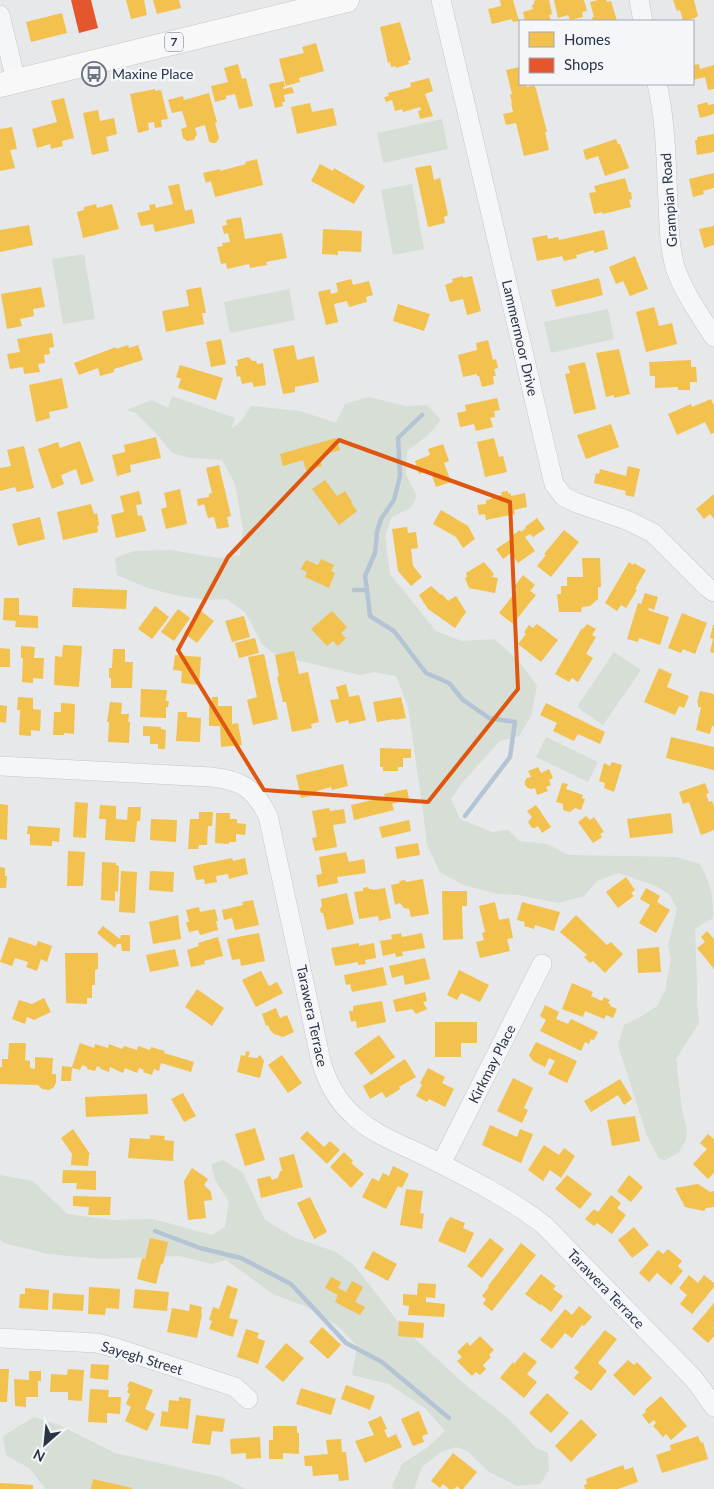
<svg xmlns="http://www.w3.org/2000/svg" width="714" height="1489" font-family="Lato,sans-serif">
<rect width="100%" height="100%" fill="#e6e8ea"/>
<!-- green -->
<path fill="#d6ded6" d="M 442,119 L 448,149 L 383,163 L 377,133 Z
M 412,184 L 424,249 L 393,255 L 381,190 Z
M 84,254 L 95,319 L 63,324 L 52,259 Z
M 289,289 L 295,320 L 230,333 L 224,302 Z
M 608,309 L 614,339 L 551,353 L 544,322 Z
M 172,396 L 235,418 L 231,429 L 241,421 L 251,406 L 300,411 L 336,423 L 345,404 L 369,397 L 405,406 L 427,405 L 441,420 L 427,436 L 407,451 L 406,475 L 417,496 L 411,507 L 391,518 L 385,537 L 390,574 L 436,631 L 462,641 L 494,639 L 518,660 L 537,686 L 531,716 L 519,736 L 500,741 L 461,784 L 451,799 L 460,819 L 492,832 L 508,830 L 519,841 L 547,844 L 569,855 L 676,857 L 700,864 C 710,883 714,896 713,918 L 695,929 L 697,980 L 697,1000 L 699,1023 L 676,1059 L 682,1110 L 687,1129 L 686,1140 L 678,1153 L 665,1160 L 659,1159 L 647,1136 L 618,1045 L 624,1025 L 642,1016 L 657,1006 L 665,991 L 671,958 L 668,945 L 677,909 L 669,894 L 654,885 L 618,873 L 597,881 L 584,896 L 558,903 L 519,895 L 498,894 L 463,885 L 440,872 L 427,845 L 423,811 L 408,707 L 396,676 L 375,672 L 360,675 L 300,661 L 280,659 L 262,644 L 245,612 L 226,599 L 205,600 L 175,595 L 148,588 L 117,575 L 115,558 L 134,551 L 171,550 L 218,558 L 240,555 L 243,530 L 235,484 L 222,460 L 191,458 L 172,453 L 156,433 L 136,413 L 126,410 L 152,400 L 168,408 Z
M 614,652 L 641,670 L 603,725 L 577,707 Z
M 546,737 L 598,762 L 588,782 L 536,757 Z
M 223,1160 L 243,1173 L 265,1220 L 296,1238 L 336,1252 L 355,1266 L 402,1327 L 469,1388 L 509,1419 L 535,1447 L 548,1453 L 549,1470 L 540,1484 L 517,1486 L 489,1472 L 467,1451 L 456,1447 L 441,1452 L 422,1467 L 414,1489 L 394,1489 L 392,1486 L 402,1464 L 428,1447 L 445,1431 L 426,1409 L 389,1384 L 352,1375 L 357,1346 L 338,1326 L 307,1307 L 273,1294 L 226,1260 L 211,1264 L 180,1256 L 102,1259 L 48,1254 L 4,1243 L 0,1239 L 0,1175 L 33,1181 L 67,1214 L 112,1220 L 153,1219 L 212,1235 L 225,1227 L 229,1202 L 215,1180 L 211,1164 Z
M 34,1417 L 59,1425 L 115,1453 L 221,1477 L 246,1489 L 46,1489 L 29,1468 L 6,1455 L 3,1436 Z"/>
<!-- homes -->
<path fill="#f2c14e" d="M 126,0 L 144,0 L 147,15 L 131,19 Z
M 153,0 L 179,0 L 181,8 L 157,14 Z
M 500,0 L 513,0 L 519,21 L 513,22 L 512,19 L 492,24 L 488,9 L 501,6 Z
M 536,0 L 549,0 L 552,14 L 549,15 L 551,21 L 525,21 L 523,12 L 533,9 L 532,5 L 534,4 L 534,1 Z
M 554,0 L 584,0 L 587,11 L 582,12 L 583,17 L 570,20 L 568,15 L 558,18 Z
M 598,0 L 606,0 L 607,2 L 611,1 L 617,21 L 593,21 L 592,17 L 594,17 L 590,2 Z
M 673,0 L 694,0 L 698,16 L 695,18 L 683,21 L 680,10 L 677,11 Z
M 62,13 L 67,33 L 31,42 L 26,22 Z
M 400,22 L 411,60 L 408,61 L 409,64 L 396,68 L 395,66 L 391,67 L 390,62 L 388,63 L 380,27 Z
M 316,43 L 324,71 L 299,78 L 300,82 L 286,86 L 279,59 L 304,53 L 302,47 Z
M 238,64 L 242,79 L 246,78 L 253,106 L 239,109 L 235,94 L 226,96 L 226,99 L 215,102 L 211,86 L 228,82 L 224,68 Z
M 699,64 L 700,69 L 714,65 L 714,89 L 708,90 L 705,77 L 693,80 L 693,65 Z
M 520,67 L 520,84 L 526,84 L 527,87 L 534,85 L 536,89 L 547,132 L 545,132 L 549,150 L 524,156 L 516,123 L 506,125 L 503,114 L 513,112 L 511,103 L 512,103 L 510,95 L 512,94 L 506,70 Z
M 429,78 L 433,91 L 425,94 L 433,116 L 420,119 L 418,111 L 421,110 L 420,107 L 403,112 L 402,109 L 395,111 L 392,100 L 386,102 L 384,97 L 389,96 L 388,93 L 411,87 L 410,83 Z
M 284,81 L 285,87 L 283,87 L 283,89 L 292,87 L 294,93 L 284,95 L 285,102 L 282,102 L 283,106 L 275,108 L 269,84 Z
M 155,89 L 155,91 L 161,90 L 168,119 L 161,120 L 162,127 L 155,128 L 154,122 L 148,123 L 149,130 L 138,133 L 130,94 Z
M 209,93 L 217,122 L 215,123 L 219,138 L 216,143 L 212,143 L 209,141 L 205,125 L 195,128 L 197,134 L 194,140 L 187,141 L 183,138 L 181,129 L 187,127 L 182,111 L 172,113 L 168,100 L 183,96 L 184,100 Z
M 64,98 L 74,138 L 62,141 L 63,146 L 51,149 L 50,144 L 37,148 L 32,129 L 57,122 L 51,101 Z
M 707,102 L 708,105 L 714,104 L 714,114 L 700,118 L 697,105 Z
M 310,103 L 312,112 L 333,108 L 337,125 L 297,134 L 291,107 Z
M 98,110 L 100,121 L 114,118 L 117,134 L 106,137 L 109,151 L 92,155 L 83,113 Z
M 12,127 L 17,149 L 10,150 L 15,168 L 0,171 L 0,129 Z
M 714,134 L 714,152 L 697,155 L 695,140 L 697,140 L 697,137 Z
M 616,139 L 618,144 L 620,144 L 629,168 L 605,176 L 598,156 L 586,160 L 583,150 Z
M 257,159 L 263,185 L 215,197 L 211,181 L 206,183 L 203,173 L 220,169 L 220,171 L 246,164 L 245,162 Z
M 320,164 L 333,171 L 334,168 L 365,186 L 354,204 L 311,181 Z
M 431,165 L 434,180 L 440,178 L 448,215 L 444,217 L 445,223 L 428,227 L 415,168 Z
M 714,173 L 714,188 L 703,191 L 704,194 L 693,197 L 689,179 Z
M 625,178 L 629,192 L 631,192 L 632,199 L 629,200 L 631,207 L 603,214 L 602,212 L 594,214 L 589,193 L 596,192 L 594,186 Z
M 179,184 L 185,211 L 192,209 L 195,223 L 155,232 L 153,224 L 141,226 L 137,213 L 150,210 L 149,205 L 155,204 L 156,208 L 173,204 L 168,186 Z
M 96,204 L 97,208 L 112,204 L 119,229 L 83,238 L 77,212 L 84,210 L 84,207 Z
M 241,217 L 245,239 L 282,233 L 287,258 L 266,262 L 267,265 L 250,268 L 249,264 L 227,269 L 226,263 L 221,264 L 217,247 L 223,246 L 222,243 L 230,242 L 228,233 L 224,234 L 222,226 L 227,225 L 226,220 Z
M 29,225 L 33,245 L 0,252 L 0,230 Z
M 714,226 L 714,245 L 704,248 L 699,229 Z
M 323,229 L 362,231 L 361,252 L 338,251 L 338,255 L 322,254 Z
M 604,230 L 608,249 L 594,253 L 594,250 L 576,255 L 577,258 L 564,261 L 562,256 L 537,261 L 532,238 L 547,235 L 548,239 L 558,237 L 559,240 Z
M 635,256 L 648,289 L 630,296 L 623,281 L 616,284 L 609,267 Z
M 463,276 L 463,278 L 472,276 L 481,311 L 467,315 L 463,299 L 450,302 L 445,285 L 453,282 L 452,279 Z
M 599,278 L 603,295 L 556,307 L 551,290 Z
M 351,279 L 353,285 L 369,281 L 373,295 L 366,297 L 367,302 L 349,307 L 347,301 L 334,304 L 338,322 L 326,325 L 318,292 L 330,289 L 331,294 L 338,292 L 336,283 Z
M 41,287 L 45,307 L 33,309 L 34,316 L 20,319 L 22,326 L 7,329 L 1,294 Z
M 201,287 L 206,313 L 202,313 L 204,324 L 166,332 L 162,311 L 189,306 L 186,290 Z
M 398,304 L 430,314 L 424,331 L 393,321 Z
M 654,307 L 659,326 L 672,323 L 677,344 L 646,352 L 636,312 Z
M 52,333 L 54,347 L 49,348 L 50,354 L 44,355 L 45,363 L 38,364 L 40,372 L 24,374 L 23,367 L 10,369 L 7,354 L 20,352 L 17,339 Z
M 221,339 L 226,364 L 211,367 L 206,342 Z
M 488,340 L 493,360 L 496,359 L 498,368 L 494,369 L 496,376 L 493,376 L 494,384 L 482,387 L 479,376 L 477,376 L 477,374 L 463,377 L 458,355 L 477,350 L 476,343 Z
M 128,345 L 129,348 L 138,345 L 143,360 L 114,369 L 114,372 L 100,376 L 98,368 L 79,375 L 74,363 L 116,347 L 116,349 Z
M 294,345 L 297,360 L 314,356 L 319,382 L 295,387 L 295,392 L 283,394 L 273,349 Z
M 619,349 L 630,394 L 614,398 L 614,395 L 606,397 L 596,353 Z
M 248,357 L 253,361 L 256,361 L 257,364 L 263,363 L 266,385 L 254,387 L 252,382 L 242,384 L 240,376 L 237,377 L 235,366 L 238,366 L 237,360 Z
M 691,360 L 691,367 L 696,367 L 697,382 L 690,382 L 690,390 L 678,390 L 678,387 L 655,388 L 655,376 L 650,376 L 649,362 Z
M 585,362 L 596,409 L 574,414 L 565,374 L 570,373 L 568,366 Z
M 180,365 L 223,378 L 216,400 L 178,388 L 181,379 L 176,377 Z
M 62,378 L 68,408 L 49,412 L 50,418 L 36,422 L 29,385 Z
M 497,398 L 500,410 L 494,411 L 495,417 L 490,418 L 493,427 L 476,431 L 474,424 L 460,427 L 457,413 L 466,411 L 465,405 Z
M 711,399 L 714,406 L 714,433 L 711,434 L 705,422 L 677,435 L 668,414 L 691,404 L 692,407 Z
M 611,424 L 619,447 L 586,459 L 577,435 Z
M 156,437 L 161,458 L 130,465 L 131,472 L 117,476 L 112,455 L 125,452 L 124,445 Z
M 336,438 L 340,450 L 321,455 L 322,458 L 320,458 L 322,466 L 306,470 L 303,460 L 283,466 L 280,454 Z
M 494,438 L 499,457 L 503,456 L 507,472 L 485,477 L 477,442 Z
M 80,441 L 94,481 L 81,485 L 76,469 L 61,475 L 64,484 L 52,489 L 38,449 L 58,442 L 60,448 Z
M 443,444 L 449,461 L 444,463 L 451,482 L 436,487 L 430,470 L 419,474 L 415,461 L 430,455 L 428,449 Z
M 24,446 L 34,488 L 17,492 L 15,487 L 0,491 L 0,468 L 11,466 L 7,450 Z
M 219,465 L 231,516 L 227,517 L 229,527 L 217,529 L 214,517 L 208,518 L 204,504 L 198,506 L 197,499 L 209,497 L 209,494 L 212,493 L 206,468 Z
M 628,466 L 640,469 L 634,497 L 625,495 L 626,491 L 594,483 L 596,473 L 599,474 L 600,469 L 626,476 Z
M 325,480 L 337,496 L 345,491 L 352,502 L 351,503 L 357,511 L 339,525 L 312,489 Z
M 180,489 L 187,524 L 166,529 L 161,509 L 167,507 L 164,493 Z
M 139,491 L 142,504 L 136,505 L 138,516 L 142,515 L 146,531 L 116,538 L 111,515 L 124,512 L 120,496 Z
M 508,491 L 508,494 L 511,493 L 511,496 L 525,493 L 527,507 L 514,510 L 515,514 L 486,520 L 485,514 L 479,515 L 477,505 L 486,504 L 486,500 L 492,499 L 492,497 L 502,495 L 501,492 Z
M 714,494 L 714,519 L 710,514 L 704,519 L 696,509 Z
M 91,504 L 94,514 L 97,513 L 99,525 L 97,526 L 98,532 L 63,540 L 57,512 Z
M 441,510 L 468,526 L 475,539 L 463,548 L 456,537 L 433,524 Z
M 40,517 L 45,539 L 18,546 L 12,524 Z
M 537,518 L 545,529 L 533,537 L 530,534 L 525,537 L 535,551 L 518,563 L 511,553 L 503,559 L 496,549 L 511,539 L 510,537 L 520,530 L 521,532 L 526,528 L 525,527 Z
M 407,527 L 408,533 L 416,532 L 418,548 L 411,549 L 413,566 L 422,577 L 411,586 L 398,571 L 392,529 Z
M 564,530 L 579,542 L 551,577 L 537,566 L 546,555 L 544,554 Z
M 582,558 L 600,558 L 601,587 L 598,587 L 598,599 L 590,606 L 582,607 L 581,612 L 559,612 L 557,594 L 561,594 L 561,586 L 567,586 L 567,577 L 583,577 Z
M 321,559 L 334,565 L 331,571 L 335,573 L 329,588 L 305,577 L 307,572 L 301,569 L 306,560 L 318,565 Z
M 484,562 L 494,574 L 492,577 L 498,578 L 495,593 L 469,588 L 465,578 L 467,577 L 466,573 Z
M 629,562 L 633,565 L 634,563 L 646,570 L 635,589 L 637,590 L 626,608 L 621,605 L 617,611 L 605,603 Z
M 523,575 L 535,585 L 530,591 L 536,595 L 513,624 L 499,613 L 517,590 L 514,587 Z
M 431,586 L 441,595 L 442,594 L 448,601 L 456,596 L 466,612 L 455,628 L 428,609 L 419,595 Z
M 73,588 L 127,590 L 126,609 L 72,607 Z
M 645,593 L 658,597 L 654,610 L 649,608 L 648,610 L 669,617 L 660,645 L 639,638 L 638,642 L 627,639 L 638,603 L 641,604 Z
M 4,598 L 19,598 L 19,615 L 38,616 L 38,628 L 15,627 L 16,621 L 3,620 Z
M 155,606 L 169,617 L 152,639 L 138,629 Z
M 178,609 L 190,618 L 174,641 L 161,632 Z
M 201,611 L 214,621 L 197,643 L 184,633 Z
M 332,611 L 347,627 L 341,633 L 346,638 L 338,646 L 333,641 L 327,646 L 311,629 Z
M 682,613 L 707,623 L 695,654 L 683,649 L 681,653 L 668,648 Z
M 244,616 L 250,637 L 232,642 L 225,621 Z
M 537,624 L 558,640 L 541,662 L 518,644 L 526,634 L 524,632 L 529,625 L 533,628 Z
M 587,624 L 596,629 L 592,635 L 596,637 L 586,654 L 593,658 L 578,682 L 572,678 L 569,682 L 555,674 L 582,628 L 583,629 Z
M 713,625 L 714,625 L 714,653 L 710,652 L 713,639 L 710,638 Z
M 255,638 L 259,653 L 239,658 L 235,643 Z
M 63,645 L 82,646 L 79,687 L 54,685 L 55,656 L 62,657 Z
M 21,646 L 35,647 L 34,658 L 44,658 L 43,679 L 33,678 L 33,683 L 22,682 L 23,658 L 21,658 Z
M 0,648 L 10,649 L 10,667 L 0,667 Z
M 113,649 L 125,649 L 125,662 L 133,662 L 132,688 L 111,688 L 111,678 L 109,678 L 109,668 L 112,668 Z
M 294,651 L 299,674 L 308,672 L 319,722 L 311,724 L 312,728 L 292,732 L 286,702 L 283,702 L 277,677 L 279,676 L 275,655 Z
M 264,654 L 278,719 L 253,725 L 247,700 L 257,697 L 248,657 Z
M 175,655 L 201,657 L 199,685 L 181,683 L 182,671 L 173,670 Z
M 659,668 L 672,674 L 667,687 L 689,696 L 684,708 L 679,706 L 675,715 L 644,702 Z
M 346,684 L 349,697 L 359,695 L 366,720 L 349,724 L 348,720 L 336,723 L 330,700 L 339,699 L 336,687 Z
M 141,689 L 167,690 L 166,701 L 169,701 L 168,707 L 166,707 L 166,718 L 140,717 Z
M 700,691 L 714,694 L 714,726 L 712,726 L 710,734 L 696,730 L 701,707 L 698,707 L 698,703 L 697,703 Z
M 18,697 L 33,698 L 33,709 L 41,710 L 40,731 L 31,730 L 31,736 L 19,735 L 20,710 L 17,710 Z
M 212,697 L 218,697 L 218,706 L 232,706 L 232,724 L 238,723 L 242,745 L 221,747 L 220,726 L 209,726 L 209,705 L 212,705 Z
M 401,697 L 406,718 L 395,720 L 394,719 L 377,722 L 373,702 Z
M 110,702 L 122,703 L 121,714 L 129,714 L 128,722 L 130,722 L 129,743 L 108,742 L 109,722 L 107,722 Z
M 61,703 L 75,704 L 74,734 L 64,733 L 64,735 L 53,735 L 54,712 L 61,712 Z
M 546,703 L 605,732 L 600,744 L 578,734 L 574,741 L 553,731 L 557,723 L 540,715 Z
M 0,705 L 7,706 L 6,723 L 0,722 Z
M 178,712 L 187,712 L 187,717 L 201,718 L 200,742 L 176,741 Z
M 143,726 L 161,727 L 161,729 L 166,730 L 165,749 L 158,749 L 158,744 L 150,744 L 150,736 L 143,736 Z
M 671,737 L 714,747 L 714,770 L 666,758 Z
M 380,748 L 411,749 L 411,758 L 403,758 L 403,767 L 398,767 L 398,771 L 383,771 L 383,767 L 380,767 Z
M 612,762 L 622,765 L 614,792 L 604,788 L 605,783 L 599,781 L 604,763 L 610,766 Z
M 343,764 L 348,786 L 332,790 L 331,787 L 317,791 L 318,794 L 301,798 L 296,775 Z
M 538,767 L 541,773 L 549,769 L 553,778 L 549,780 L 551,785 L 546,787 L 548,791 L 537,795 L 535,788 L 531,789 L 528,788 L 525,785 L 525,781 L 527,778 L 531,777 L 528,771 Z
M 562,783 L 568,784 L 566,789 L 583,795 L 582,798 L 585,799 L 581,810 L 575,808 L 570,812 L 566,811 L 563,810 L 563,804 L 556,802 Z
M 705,783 L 709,793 L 706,794 L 709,802 L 712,801 L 714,807 L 714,830 L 701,835 L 689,802 L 683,804 L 679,792 Z
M 407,789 L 409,799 L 392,804 L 394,810 L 354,820 L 351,805 L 385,797 L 384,794 Z
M 75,802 L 88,803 L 86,838 L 73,837 Z
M 0,804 L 8,805 L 7,840 L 0,839 Z
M 100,805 L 116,806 L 116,819 L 127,820 L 128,807 L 141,807 L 140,821 L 137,821 L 135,842 L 105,840 L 106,819 L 99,819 Z
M 536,805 L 551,827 L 542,833 L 538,826 L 535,828 L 532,828 L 528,822 L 532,817 L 527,811 Z
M 329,808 L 330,811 L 344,809 L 346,823 L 333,825 L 337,847 L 315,851 L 312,838 L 317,837 L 312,811 Z
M 199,812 L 213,812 L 212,826 L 208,826 L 207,845 L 199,845 L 198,849 L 188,849 L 190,819 L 199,819 Z
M 216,813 L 230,813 L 230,819 L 237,819 L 237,823 L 246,824 L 245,835 L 236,834 L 236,842 L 229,842 L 229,844 L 215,843 Z
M 671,813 L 673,833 L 630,838 L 627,819 Z
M 586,816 L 590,820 L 594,817 L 604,832 L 600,834 L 602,837 L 593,843 L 578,822 Z
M 151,819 L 177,820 L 176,842 L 150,840 Z
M 409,820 L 411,831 L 382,838 L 379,827 Z
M 28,826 L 60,828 L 59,842 L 52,841 L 52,846 L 30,845 L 30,834 L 27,834 Z
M 418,843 L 420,855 L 397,859 L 395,847 Z
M 68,851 L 85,852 L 83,886 L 67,886 Z
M 346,852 L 349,862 L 364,859 L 366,873 L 337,877 L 338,883 L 318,887 L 316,875 L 322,874 L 319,857 Z
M 232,858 L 233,861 L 245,858 L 248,874 L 229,879 L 228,874 L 216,876 L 217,882 L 205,884 L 204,879 L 196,880 L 193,866 Z
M 102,862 L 116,863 L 116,865 L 119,866 L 118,892 L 115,891 L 115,901 L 101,900 Z
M 0,867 L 5,868 L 5,876 L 7,876 L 6,888 L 0,888 Z
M 121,871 L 137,872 L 135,913 L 119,912 Z
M 150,871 L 174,872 L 173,892 L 149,890 Z
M 626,877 L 635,890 L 631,893 L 634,896 L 618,908 L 606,892 Z
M 423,879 L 429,914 L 411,917 L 409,909 L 404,908 L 400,903 L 395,905 L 391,885 L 400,883 L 399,881 L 405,880 L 406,882 Z
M 368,887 L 369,889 L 372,889 L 373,890 L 385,888 L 391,918 L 379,921 L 378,916 L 359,919 L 354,892 L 363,891 L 363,888 Z
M 646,888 L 660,896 L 657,902 L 670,910 L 656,933 L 639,923 L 650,905 L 640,899 Z
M 442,891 L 467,891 L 467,906 L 462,906 L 463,939 L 443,940 Z
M 347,893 L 354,924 L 327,930 L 323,913 L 321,913 L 320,908 L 322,907 L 321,899 Z
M 253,900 L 259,925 L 235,930 L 232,918 L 224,920 L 222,910 L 243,905 L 242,902 Z
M 495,902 L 499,920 L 509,918 L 513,938 L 507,939 L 510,951 L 480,958 L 476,942 L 484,940 L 482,933 L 485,932 L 479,906 Z
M 522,902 L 560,912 L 554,931 L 535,925 L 534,929 L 524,926 L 525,922 L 517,920 Z
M 199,907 L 200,912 L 215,909 L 218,921 L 216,921 L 218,930 L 200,935 L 198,930 L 189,932 L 186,922 L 189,922 L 186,910 Z
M 178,915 L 181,939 L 153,944 L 149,922 Z
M 576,915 L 607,945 L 611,942 L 623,954 L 605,973 L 593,961 L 590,963 L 584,957 L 587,955 L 560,932 Z
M 103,926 L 120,939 L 121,935 L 130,935 L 130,951 L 122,951 L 121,944 L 117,944 L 115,948 L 97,933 Z
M 707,931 L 714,939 L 714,969 L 697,948 L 705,942 L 701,937 Z
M 259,933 L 265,961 L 241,966 L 240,959 L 232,960 L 227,939 Z
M 401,933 L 402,937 L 422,933 L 425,948 L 402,952 L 403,956 L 396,957 L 395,953 L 383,956 L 380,941 L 392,939 L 391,935 Z
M 9,937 L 36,946 L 38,941 L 52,946 L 47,962 L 41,959 L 37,971 L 26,967 L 28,962 L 15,958 L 12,966 L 0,962 Z
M 218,937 L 223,956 L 204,961 L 205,964 L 191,967 L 187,950 L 199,946 L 198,943 Z
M 359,943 L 359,946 L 374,943 L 376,958 L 365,960 L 366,964 L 358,965 L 358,962 L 335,966 L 331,948 Z
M 659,947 L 661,972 L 638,973 L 637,949 Z
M 175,949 L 179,966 L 150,972 L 146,955 Z
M 65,953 L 98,953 L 98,969 L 95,970 L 95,985 L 92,985 L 92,998 L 87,998 L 87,1004 L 66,1003 Z
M 425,958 L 430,979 L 405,985 L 403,975 L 392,978 L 389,966 Z
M 383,967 L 387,985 L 352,992 L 350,984 L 346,985 L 344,975 Z
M 459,970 L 489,985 L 480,1002 L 461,993 L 457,1000 L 447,995 Z
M 261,971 L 269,986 L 277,982 L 283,993 L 256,1007 L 242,980 Z
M 572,983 L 593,992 L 591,996 L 602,1001 L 604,997 L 610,1000 L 608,1003 L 610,1004 L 610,1006 L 617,1009 L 613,1018 L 606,1015 L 604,1019 L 585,1011 L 583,1017 L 562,1009 Z
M 197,989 L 224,1008 L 212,1026 L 185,1007 Z
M 425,992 L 427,1001 L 423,1002 L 427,1009 L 416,1014 L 412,1009 L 396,1012 L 393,1000 Z
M 44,998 L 51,1012 L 34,1020 L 27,1017 L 25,1024 L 12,1019 L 19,1000 L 32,1004 Z
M 382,1001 L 386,1022 L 357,1028 L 356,1021 L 351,1022 L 349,1011 L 353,1011 L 353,1006 Z
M 545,1005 L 559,1012 L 556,1019 L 568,1024 L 571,1019 L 598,1032 L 594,1040 L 591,1039 L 589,1044 L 585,1042 L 581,1051 L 540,1031 L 546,1020 L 540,1016 Z
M 276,1008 L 280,1018 L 287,1015 L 294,1032 L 283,1037 L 274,1034 L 270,1030 L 268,1025 L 266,1026 L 262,1014 Z
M 435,1022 L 477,1022 L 477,1043 L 461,1043 L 461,1057 L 435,1057 Z
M 379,1035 L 395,1057 L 371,1075 L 354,1053 Z
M 536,1042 L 577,1061 L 567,1083 L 548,1074 L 555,1061 L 549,1058 L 545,1067 L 533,1061 L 529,1055 Z
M 9,1043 L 26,1043 L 25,1060 L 30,1061 L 30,1068 L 35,1069 L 35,1057 L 53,1058 L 52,1074 L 56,1074 L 56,1082 L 54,1087 L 49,1090 L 42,1089 L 38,1085 L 0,1084 L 0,1067 L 2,1067 L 2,1059 L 8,1059 Z
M 80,1043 L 94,1048 L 95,1044 L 108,1048 L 109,1044 L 122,1049 L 124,1046 L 137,1050 L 138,1046 L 150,1050 L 151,1047 L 165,1051 L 164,1053 L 194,1062 L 191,1072 L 161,1063 L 159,1071 L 154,1069 L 152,1075 L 143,1072 L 144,1070 L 139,1068 L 137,1073 L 125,1068 L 123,1073 L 110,1067 L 109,1072 L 101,1069 L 101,1068 L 97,1066 L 95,1071 L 87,1069 L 87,1067 L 82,1065 L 80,1070 L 72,1068 L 71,1081 L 61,1081 L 62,1066 L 72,1067 Z
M 246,1051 L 250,1052 L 248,1057 L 257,1058 L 260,1055 L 264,1061 L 260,1078 L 237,1072 L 241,1055 L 245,1056 Z
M 282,1055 L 302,1083 L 288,1093 L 268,1065 Z
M 405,1059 L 416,1077 L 399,1087 L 400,1089 L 386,1098 L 382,1092 L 370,1099 L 363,1086 Z
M 428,1068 L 445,1077 L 442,1083 L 454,1089 L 445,1107 L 429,1099 L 427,1102 L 416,1096 L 422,1085 L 420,1083 Z
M 513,1078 L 533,1088 L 524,1108 L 528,1110 L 522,1123 L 497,1111 Z
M 620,1079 L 632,1099 L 624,1105 L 618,1095 L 591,1112 L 584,1101 Z
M 183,1093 L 196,1116 L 184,1122 L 171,1099 Z
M 147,1094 L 148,1114 L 86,1117 L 85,1097 Z
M 635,1116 L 640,1141 L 612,1146 L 607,1120 Z
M 490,1125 L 517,1137 L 520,1129 L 533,1134 L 521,1163 L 482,1145 Z
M 255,1128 L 265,1160 L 245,1166 L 235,1134 Z
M 73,1129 L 90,1154 L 89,1155 L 88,1166 L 71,1165 L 72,1154 L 61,1138 Z
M 307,1131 L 324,1147 L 330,1141 L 340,1150 L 327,1164 L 300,1138 Z
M 708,1134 L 714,1139 L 714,1173 L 708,1179 L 693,1164 L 707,1149 L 700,1143 Z
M 150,1135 L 165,1136 L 164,1140 L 174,1141 L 173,1161 L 128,1158 L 130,1138 L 150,1139 Z
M 544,1145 L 559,1155 L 564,1148 L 575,1156 L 561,1178 L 550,1170 L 543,1181 L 528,1170 Z
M 344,1152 L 353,1161 L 351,1163 L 364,1174 L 351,1188 L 330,1167 Z
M 294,1154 L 303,1187 L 261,1198 L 257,1179 L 270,1176 L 272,1180 L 278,1178 L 280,1171 L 282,1171 L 279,1158 Z
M 393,1166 L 409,1174 L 402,1188 L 398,1186 L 386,1209 L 362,1197 L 372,1178 L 379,1181 L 383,1173 L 389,1176 Z
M 192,1168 L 208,1179 L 204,1185 L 211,1192 L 212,1200 L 204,1201 L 206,1218 L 188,1220 L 184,1181 Z
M 63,1170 L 96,1171 L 96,1190 L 76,1189 L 77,1183 L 62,1183 Z
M 567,1175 L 592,1194 L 580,1209 L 555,1189 Z
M 629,1175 L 643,1187 L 631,1202 L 617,1191 Z
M 698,1184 L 710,1192 L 714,1191 L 714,1207 L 706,1208 L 704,1211 L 685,1207 L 675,1188 Z
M 406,1189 L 423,1191 L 420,1213 L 424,1214 L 422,1229 L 400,1225 Z
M 611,1195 L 621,1203 L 617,1208 L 626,1215 L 612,1234 L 597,1223 L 594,1226 L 585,1219 L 594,1209 L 598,1212 Z
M 73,1196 L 111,1197 L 110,1215 L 88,1215 L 89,1207 L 73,1206 Z
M 310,1197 L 327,1232 L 314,1239 L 297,1203 Z
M 450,1217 L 465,1223 L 463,1228 L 474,1233 L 465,1253 L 438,1241 L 447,1221 L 448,1221 Z
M 634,1227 L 649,1245 L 632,1258 L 618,1240 Z
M 150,1238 L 168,1242 L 163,1264 L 161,1264 L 156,1284 L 137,1279 L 142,1258 L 145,1259 Z
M 490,1238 L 504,1249 L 482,1278 L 467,1266 Z
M 521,1243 L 536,1255 L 492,1311 L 483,1304 L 486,1299 L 482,1296 L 489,1287 L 488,1286 Z
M 668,1249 L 682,1261 L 678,1266 L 683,1271 L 671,1285 L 657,1273 L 649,1282 L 639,1273 L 658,1250 L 663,1254 Z
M 373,1251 L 397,1264 L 388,1281 L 364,1268 Z
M 541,1274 L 556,1286 L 553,1289 L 563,1296 L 551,1312 L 541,1304 L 540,1305 L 525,1294 Z
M 689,1275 L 698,1283 L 704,1275 L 714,1283 L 714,1287 L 692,1314 L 680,1304 L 687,1295 L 679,1288 Z
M 331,1277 L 341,1282 L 338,1288 L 346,1292 L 352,1281 L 363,1287 L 355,1302 L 365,1307 L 360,1315 L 335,1302 L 338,1295 L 325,1288 Z
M 418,1283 L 436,1284 L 435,1298 L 426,1297 L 426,1302 L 445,1304 L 444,1317 L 408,1315 L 409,1306 L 403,1305 L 403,1294 L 417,1295 Z
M 227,1285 L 238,1289 L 229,1318 L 238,1320 L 233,1337 L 209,1329 L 212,1321 L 209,1320 L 213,1307 L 219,1309 Z
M 89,1287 L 120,1289 L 119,1309 L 106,1308 L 105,1315 L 88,1314 Z
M 25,1288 L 49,1290 L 48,1310 L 19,1308 L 20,1294 L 25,1294 Z
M 135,1289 L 169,1292 L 167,1311 L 133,1308 Z
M 53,1293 L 84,1295 L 83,1311 L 52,1309 Z
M 714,1303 L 714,1327 L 713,1328 L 714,1329 L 714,1336 L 708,1343 L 692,1329 Z
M 190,1304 L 202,1307 L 201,1313 L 202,1314 L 197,1338 L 167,1332 L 172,1308 L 189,1311 Z
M 579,1306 L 592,1317 L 584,1326 L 582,1325 L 572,1338 L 565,1333 L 552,1349 L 540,1340 L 565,1309 L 572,1315 Z
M 399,1321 L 424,1323 L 423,1338 L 398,1336 Z
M 322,1327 L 341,1345 L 328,1359 L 309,1342 Z
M 246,1329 L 259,1333 L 257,1338 L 265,1341 L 258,1364 L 237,1357 Z
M 605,1330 L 617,1339 L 598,1363 L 607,1371 L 591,1391 L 574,1378 L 579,1372 L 574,1368 Z
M 480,1336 L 494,1350 L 489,1355 L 491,1357 L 483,1365 L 486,1369 L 480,1375 L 476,1372 L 472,1376 L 457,1361 L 462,1357 L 457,1352 L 467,1342 L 470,1346 Z
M 286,1343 L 304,1358 L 283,1382 L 265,1367 Z
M 524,1352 L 537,1362 L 527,1374 L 537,1382 L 524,1398 L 500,1378 L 513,1362 L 514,1364 Z
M 628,1360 L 634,1365 L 637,1362 L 652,1378 L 634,1396 L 613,1375 Z
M 91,1364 L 109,1365 L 108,1380 L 90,1378 Z
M 0,1369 L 9,1369 L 7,1402 L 0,1402 Z
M 68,1369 L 84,1370 L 82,1401 L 68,1400 L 68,1392 L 50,1392 L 51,1374 L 67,1375 Z
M 29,1371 L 41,1371 L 41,1381 L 38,1381 L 38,1397 L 26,1397 L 26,1407 L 15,1406 L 14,1379 L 29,1380 Z
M 130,1381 L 153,1390 L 145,1409 L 155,1414 L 147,1431 L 125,1421 L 131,1407 L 126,1404 L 130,1394 L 127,1392 L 129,1387 L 127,1386 Z
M 346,1385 L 375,1396 L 370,1410 L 341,1399 Z
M 301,1388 L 336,1399 L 331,1415 L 296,1404 Z
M 90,1389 L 109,1390 L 108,1397 L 121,1397 L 120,1414 L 107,1413 L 107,1423 L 88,1422 Z
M 547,1393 L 569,1413 L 551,1433 L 529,1413 Z
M 661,1396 L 687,1426 L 671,1440 L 666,1434 L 663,1437 L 653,1426 L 656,1423 L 654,1420 L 649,1424 L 642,1415 L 646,1412 L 645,1410 Z
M 179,1397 L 191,1399 L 188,1429 L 160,1426 L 162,1411 L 168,1412 L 169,1400 L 179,1401 Z
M 419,1411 L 428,1434 L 422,1436 L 424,1442 L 413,1446 L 401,1419 Z
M 196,1415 L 225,1419 L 223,1432 L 212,1431 L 210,1445 L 192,1443 Z
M 381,1416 L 387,1429 L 384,1430 L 388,1438 L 396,1434 L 402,1447 L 365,1463 L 355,1441 L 374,1435 L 368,1422 Z
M 581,1419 L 597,1435 L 571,1462 L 555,1446 Z
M 273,1426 L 297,1426 L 297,1433 L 299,1433 L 299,1454 L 283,1453 L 283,1459 L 269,1459 L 269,1440 L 273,1440 Z
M 698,1436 L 701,1443 L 703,1442 L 708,1459 L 662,1473 L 656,1455 L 671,1450 L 670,1445 Z
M 260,1437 L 261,1458 L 246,1459 L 246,1453 L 231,1454 L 230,1439 Z
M 341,1439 L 342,1452 L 346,1452 L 349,1480 L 339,1481 L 338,1474 L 313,1476 L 312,1466 L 305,1466 L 304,1456 L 328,1454 L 326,1440 Z
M 453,1453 L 477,1472 L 463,1489 L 460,1489 L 457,1486 L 454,1489 L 449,1489 L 443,1484 L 440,1488 L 431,1481 Z
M 623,1465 L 625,1470 L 633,1467 L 638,1482 L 618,1489 L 585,1489 L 584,1485 L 587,1484 L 586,1479 Z
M 93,1479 L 132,1488 L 132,1489 L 91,1489 Z
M 0,1483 L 33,1485 L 33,1489 L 0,1489 Z"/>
<!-- shops -->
<path fill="#e4572e" d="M 71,0 L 91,0 L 98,28 L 79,33 Z"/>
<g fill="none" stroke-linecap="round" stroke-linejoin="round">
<!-- stream -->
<path stroke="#b4c4d5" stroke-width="4.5" d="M 354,590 L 367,590 L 370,616 L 394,631 L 426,673 L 449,683 L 463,700 L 489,718 L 515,722 L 510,757 L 465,816
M 367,590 L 365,576 L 375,553 L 377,532 L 381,519 L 394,500 L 400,476 L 398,438 L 422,415
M 155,1231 L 200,1248 L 241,1258 L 291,1284 L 346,1343 L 382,1362 L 449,1418"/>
<defs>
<path id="minor" d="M 441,0 L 554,484 L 564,497 L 577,503 L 629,521 L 653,533 L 707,587 L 714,592
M 639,0 L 643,21
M 0,15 L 16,81
M 657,84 C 666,122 666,163 668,202 C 669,224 669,245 675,267 C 683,292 700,315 714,337
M 0,766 L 211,777 C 241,780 254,788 268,816 L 321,1061 C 327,1082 337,1101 354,1116 C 374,1135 403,1145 427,1157 C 469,1178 507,1197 544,1225 L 693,1378 L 703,1391 L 714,1407
M 441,1164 L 542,964
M 0,1338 L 97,1343 L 116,1348 L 235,1387 L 248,1399"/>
<path id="major" d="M 0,85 L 347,0"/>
</defs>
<!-- minor casing -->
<use href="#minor" stroke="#c4c6c8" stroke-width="20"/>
<!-- major casing -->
<use href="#major" stroke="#c2c5c8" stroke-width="25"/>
<!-- minor -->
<use href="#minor" stroke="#f5f6f7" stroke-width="19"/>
<!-- major -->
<use href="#major" stroke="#f8f8f8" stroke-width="24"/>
</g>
<!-- marked area -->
<path fill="none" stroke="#df570f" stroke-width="4" stroke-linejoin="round" d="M 339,440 L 510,502 L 518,689 L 428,802 L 264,790 L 178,650 L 228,557 Z"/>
<!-- icons -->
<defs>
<symbol id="bus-ring" viewBox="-11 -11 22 22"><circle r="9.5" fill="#f4f6f9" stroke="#6c737f" stroke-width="1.5"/><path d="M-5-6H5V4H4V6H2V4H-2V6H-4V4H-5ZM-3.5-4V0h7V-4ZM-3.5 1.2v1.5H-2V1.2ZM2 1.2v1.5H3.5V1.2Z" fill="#6c737f"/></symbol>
</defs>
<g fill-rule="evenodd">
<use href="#bus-ring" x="80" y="60" width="28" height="28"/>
</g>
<g text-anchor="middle" stroke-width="5" stroke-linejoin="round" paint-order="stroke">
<!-- shield labels -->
<rect fill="#f4f6f9" stroke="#676e7b" stroke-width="1" x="165" y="32.5" width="18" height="19" rx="4"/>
<g font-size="12" font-weight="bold" fill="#2b3445">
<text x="174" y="46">7</text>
</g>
<!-- poi labels -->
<g font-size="14" fill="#2b3445" stroke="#f4f6f9" text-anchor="start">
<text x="112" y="79">Maxine Place</text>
</g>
<!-- street labels -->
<g font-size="14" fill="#2b3445" stroke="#f4f6f9">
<text transform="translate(669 200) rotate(-94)" y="5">Grampian Road</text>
<text transform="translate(520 338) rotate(77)" y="5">Lammermoor Drive</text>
<text transform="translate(312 1016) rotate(78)" y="5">Tarawera Terrace</text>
<text transform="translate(492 1064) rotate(-63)" y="5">Kirkmay Place</text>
<text transform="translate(606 1289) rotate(46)" y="5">Tarawera Terrace</text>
<text transform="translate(142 1358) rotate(17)" y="5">Sayegh Street</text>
</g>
</g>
<!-- legend -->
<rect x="519" y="20" width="175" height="65" fill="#f4f6f9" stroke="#a4a8b1"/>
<rect x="529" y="32" width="25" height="15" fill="#f2c14e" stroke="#a4a8b1"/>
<text x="564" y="45" font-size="15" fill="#2b3445">Homes</text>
<rect x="529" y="58" width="25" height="15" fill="#e4572e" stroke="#a4a8b1"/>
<text x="564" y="70" font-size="15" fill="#2b3445">Shops</text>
<!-- north arrow -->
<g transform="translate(45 1444) rotate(207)" stroke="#f4f6f9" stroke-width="4" paint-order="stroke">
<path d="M0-4L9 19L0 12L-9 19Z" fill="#2b3445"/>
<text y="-8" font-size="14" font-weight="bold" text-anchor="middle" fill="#2b3445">N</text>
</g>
</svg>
